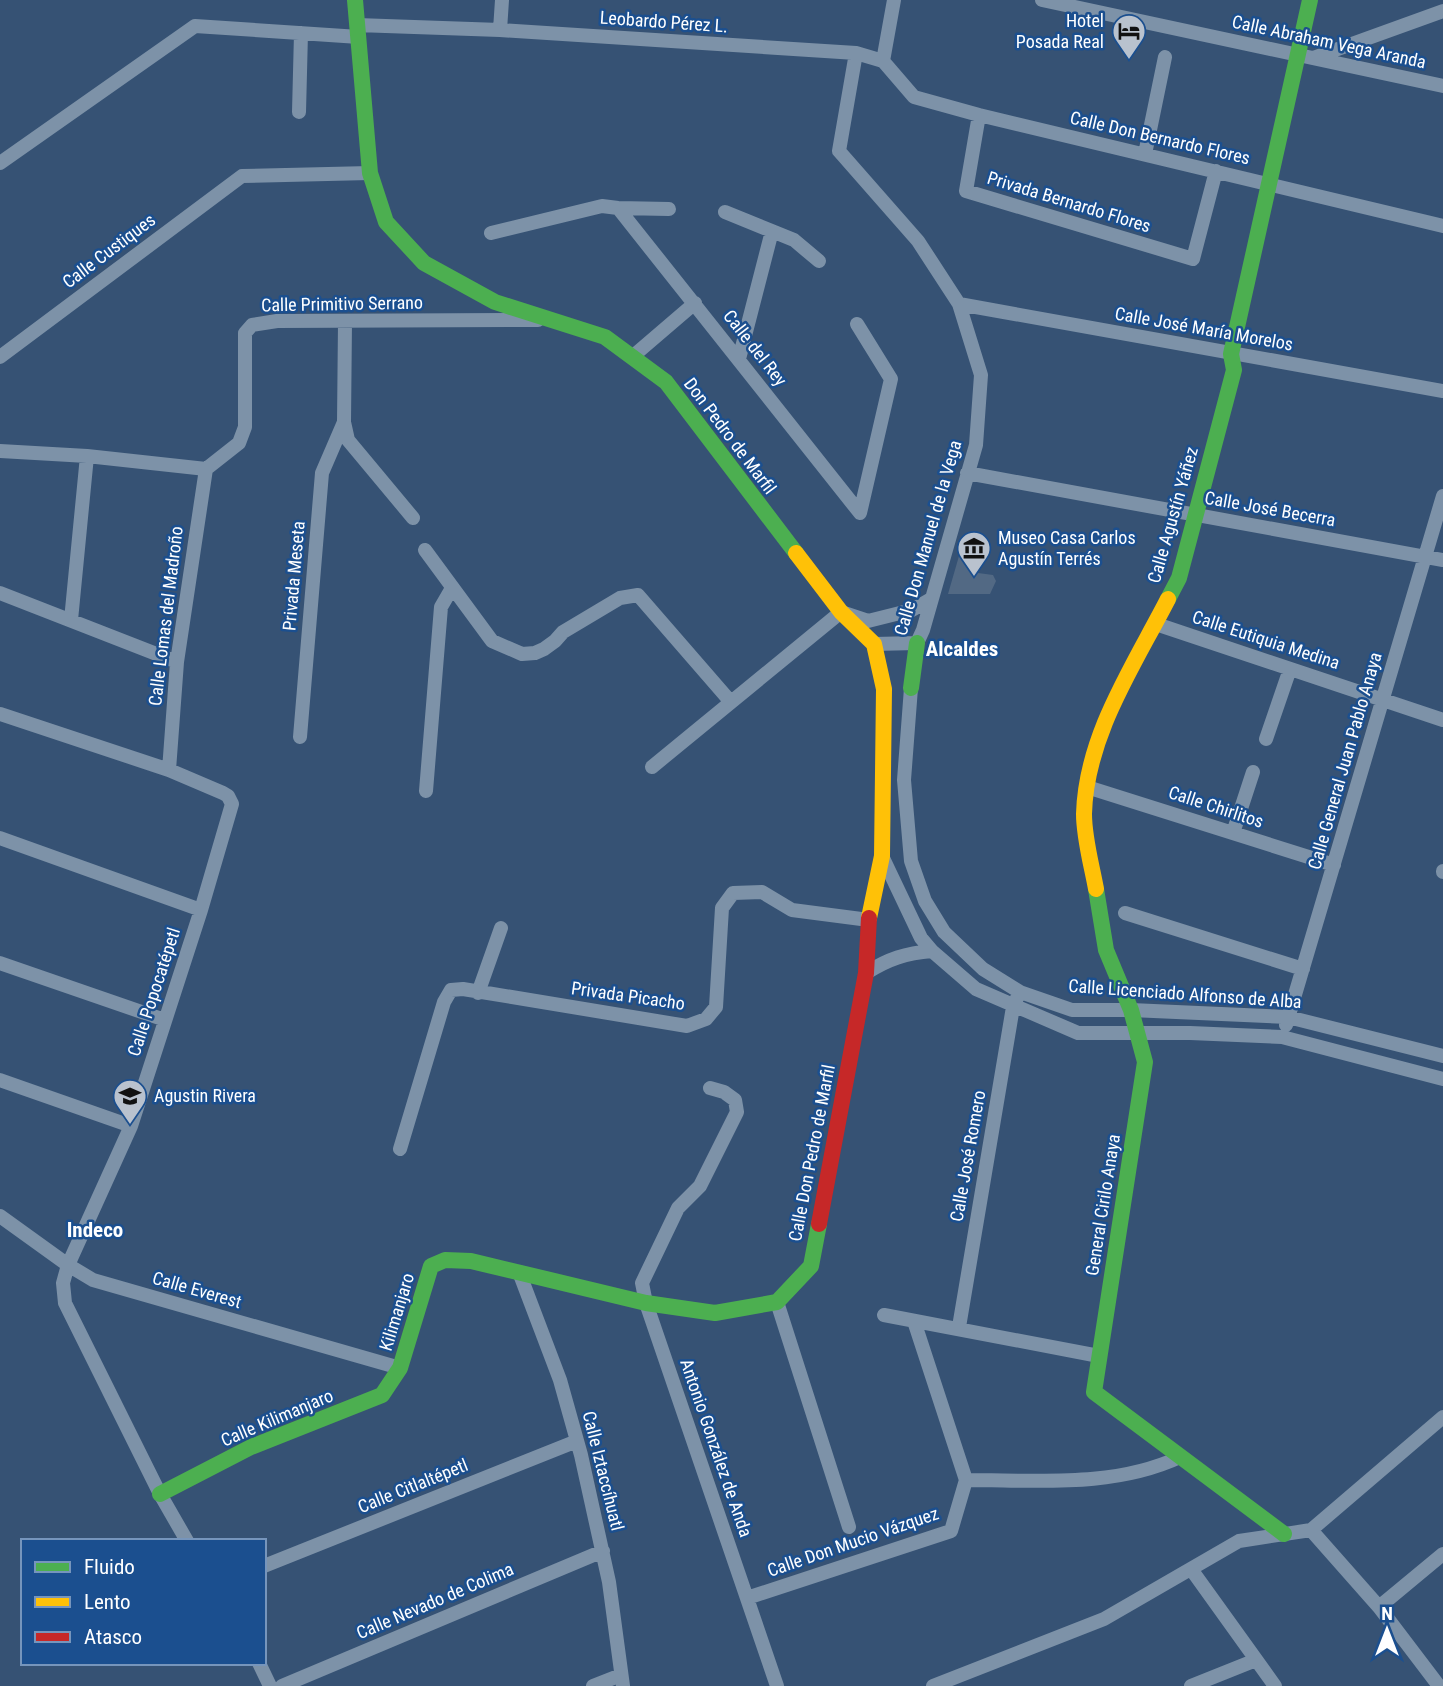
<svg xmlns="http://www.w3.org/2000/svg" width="1443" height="1686" font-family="'Roboto Condensed',sans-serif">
<rect width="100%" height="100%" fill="#365274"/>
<!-- building -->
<path fill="#526984" d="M 959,556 L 980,562 L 978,573 L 993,575 L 996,581 L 990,594 L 948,594 Z"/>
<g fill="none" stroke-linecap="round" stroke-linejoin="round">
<!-- street -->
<path stroke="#7d92a8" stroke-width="14" d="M 1042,0 L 1443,86
M 357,25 L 500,30 L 856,53 L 883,61
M 500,30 L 502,0
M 856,53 L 839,151 L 918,241 L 959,304 L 981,375 L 976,445 L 923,630 L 917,643 L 874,644
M 1313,58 L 1443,11
M 883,61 L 914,97 L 979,115 L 1443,226
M 883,61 L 894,0
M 299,112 L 301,33
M 979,115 L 966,191 L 1193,259 L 1216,171
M 1145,154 L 1165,57
M 0,163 L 195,26 L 359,37
M 618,208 L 860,513
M 725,212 L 794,240 L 819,261
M 491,233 L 602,206 L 618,208 L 669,209
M 959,304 L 1443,391
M 345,322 L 344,422 L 348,440 L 413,518
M 857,324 L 891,379 L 860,513
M 0,357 L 242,176 L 370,173
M 632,357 L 695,303
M 739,359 L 772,231
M 0,451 L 87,456 L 206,469 L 239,443 L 245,427 L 245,333 L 252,325 L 277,321 L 538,320
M 967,473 L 1443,560
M 425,550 L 492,641 L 522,654 L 535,653 L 544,649 L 555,641 L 563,632 L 620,598 L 638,595 L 730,701
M 0,593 L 177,662
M 71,620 L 87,456
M 1156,624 L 1443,720
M 911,688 L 904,780 L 911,861 L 925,901 L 944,932 L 983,969 L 1020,992 L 1072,1010 L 1131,1010 L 1288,1017 L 1443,1056
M 0,714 L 169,770 L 223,793 L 228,796 L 232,804 L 201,910 L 131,1126 L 68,1265 L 63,1283 L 65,1303 L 160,1494 L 187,1541
M 300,737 L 322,473 L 344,422
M 1266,739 L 1290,669
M 652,767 L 841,612 L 868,621 L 912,610 L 931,599
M 169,770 L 177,662 L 206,469
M 1087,787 L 1334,865
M 426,791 L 441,607 L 452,588
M 1233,833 L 1253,772
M 0,838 L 201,910
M 882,856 L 921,938 L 932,951 L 976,989 L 1078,1033 L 1190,1033 L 1282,1037 L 1443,1079
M 1443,871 L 1443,872
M 1125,913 L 1303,969
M 0,963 L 165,1020
M 866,973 C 888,959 906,953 932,951
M 478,993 L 501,928
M 1286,1025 L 1443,496
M 0,1080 L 131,1126
M 710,1088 L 724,1092 L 735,1100 L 737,1112 L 700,1186 L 678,1208 L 642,1283 L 646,1303 L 777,1686
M 400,1149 L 444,1002 L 451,990 L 463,989 L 687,1026 L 706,1019 L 716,1007 L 722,908 L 733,893 L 762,892 L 792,910 L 869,920
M 0,1216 L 68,1265 L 93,1280 L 400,1368
M 519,1272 L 560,1380 L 581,1455 L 609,1582 L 623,1686
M 777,1302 L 849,1527
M 884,1315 L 1099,1356
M 914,1321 L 966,1480
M 959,1327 L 1013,1007 L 1017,998
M 966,1480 C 1039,1480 1113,1488 1180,1457
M 1311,1530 L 1379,1607 L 1439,1686
M 264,1566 L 577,1441
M 1191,1569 L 1275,1686
M 747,1598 L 951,1531 L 966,1480
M 1379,1607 L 1443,1554
M 259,1663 L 270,1686
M 282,1686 L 603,1551
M 593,1686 L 621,1675
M 933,1686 L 1104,1619 L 1239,1541 L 1311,1530 L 1443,1417
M 1191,1686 L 1256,1660"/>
<!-- fast -->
<path stroke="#4caf50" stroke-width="16" d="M 355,0 L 370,173 L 386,222 L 424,263 L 495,302 L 605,337 L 666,382 L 796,553
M 1168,599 L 1179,578 L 1234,370 L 1231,354 L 1310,0
M 911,688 L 917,643
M 1096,889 L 1106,950 L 1131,1010 L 1145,1062 L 1094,1392 L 1284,1534
M 160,1494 L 251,1447 L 382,1395 L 400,1368 L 431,1266 L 445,1260 L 471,1261 L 646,1303 L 715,1313 L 777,1302 L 811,1266 L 819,1224"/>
<!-- slow -->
<path stroke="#ffc107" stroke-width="16" d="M 796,553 L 841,612 L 874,644 L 884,689 L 882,856 L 869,918
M 1096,889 C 1092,866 1084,839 1084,814 C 1086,736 1133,667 1168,599"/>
<!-- jam -->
<path stroke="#c62828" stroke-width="16" d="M 819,1224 L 866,973 L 869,918"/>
</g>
<!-- icons -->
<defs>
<symbol id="hotel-pin" viewBox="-11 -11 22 30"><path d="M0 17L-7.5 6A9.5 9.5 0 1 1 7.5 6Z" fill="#b9c2ce" stroke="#1b4f8f"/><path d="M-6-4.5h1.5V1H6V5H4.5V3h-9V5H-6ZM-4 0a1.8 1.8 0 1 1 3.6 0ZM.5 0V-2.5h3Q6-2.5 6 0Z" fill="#111"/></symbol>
<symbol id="museum-pin" viewBox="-11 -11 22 30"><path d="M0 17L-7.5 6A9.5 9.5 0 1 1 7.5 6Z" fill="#b9c2ce" stroke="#1b4f8f"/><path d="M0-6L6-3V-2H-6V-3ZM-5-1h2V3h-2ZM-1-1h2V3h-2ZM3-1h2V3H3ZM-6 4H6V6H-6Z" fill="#111"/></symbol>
<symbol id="school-pin" viewBox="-11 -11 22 30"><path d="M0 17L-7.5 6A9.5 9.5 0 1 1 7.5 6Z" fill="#b9c2ce" stroke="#1b4f8f"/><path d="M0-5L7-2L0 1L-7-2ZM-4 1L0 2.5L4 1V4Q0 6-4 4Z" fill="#111"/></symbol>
</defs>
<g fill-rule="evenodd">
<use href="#hotel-pin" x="1110" y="12" width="38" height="52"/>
<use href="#museum-pin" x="955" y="529" width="38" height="52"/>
<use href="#school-pin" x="111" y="1077" width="38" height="52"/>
</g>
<g text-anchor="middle" stroke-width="5" stroke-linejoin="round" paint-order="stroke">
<!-- poi labels -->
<g font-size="18" fill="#fff" stroke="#1b4f8f" text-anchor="start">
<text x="1104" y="27" text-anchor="end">Hotel<tspan x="1104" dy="21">Posada Real</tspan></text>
<text x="998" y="544">Museo Casa Carlos<tspan x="998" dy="21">Agustín Terrés</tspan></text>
<text x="154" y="1102">Agustin Rivera</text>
</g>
<!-- street labels -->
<g font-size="18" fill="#fff" stroke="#1b4f8f">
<text transform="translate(664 22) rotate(4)" y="6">Leobardo Pérez L.</text>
<text transform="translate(1329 42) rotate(12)" y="6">Calle Abraham Vega Aranda</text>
<text transform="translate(1160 138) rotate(13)" y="6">Calle Don Bernardo Flores</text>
<text transform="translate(1069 202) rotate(17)" y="6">Privada Bernardo Flores</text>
<text transform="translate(109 251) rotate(-37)" y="6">Calle Custiques</text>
<text transform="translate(342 304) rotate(-1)" y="6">Calle Primitivo Serrano</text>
<text transform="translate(1204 329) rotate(10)" y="6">Calle José María Morelos</text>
<text transform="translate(755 348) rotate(52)" y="6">Calle del Rey</text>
<text transform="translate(730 436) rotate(53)" y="6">Don Pedro de Marfil</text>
<text transform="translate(1270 509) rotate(10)" y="6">Calle José Becerra</text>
<text transform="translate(1173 515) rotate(-74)" y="6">Calle Agustín Yáñez</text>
<text transform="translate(928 538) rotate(-74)" y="6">Calle Don Manuel de la Vega</text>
<text transform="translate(294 576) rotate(-85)" y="6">Privada Meseta</text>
<text transform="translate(166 616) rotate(-83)" y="6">Calle Lomas del Madroño</text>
<text transform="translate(1266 640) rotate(18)" y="6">Calle Eutiquia Medina</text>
<text transform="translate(1345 761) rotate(-74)" y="6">Calle General Juan Pablo Anaya</text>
<text transform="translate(1216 807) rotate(18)" y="6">Calle Chirlitos</text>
<text transform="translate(154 992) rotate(-72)" y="6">Calle Popocatépetl</text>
<text transform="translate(1185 994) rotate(4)" y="6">Calle Licenciado Alfonso de Alba</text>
<text transform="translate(628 996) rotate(8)" y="6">Privada Picacho</text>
<text transform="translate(812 1153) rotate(-79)" y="6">Calle Don Pedro de Marfil</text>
<text transform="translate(968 1156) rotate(-80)" y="6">Calle José Romero</text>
<text transform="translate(1103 1205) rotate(-81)" y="6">General Cirilo Anaya</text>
<text transform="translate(197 1290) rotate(16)" y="6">Calle Everest</text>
<text transform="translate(397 1312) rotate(-73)" y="6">Kilimanjaro</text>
<text transform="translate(277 1418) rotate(-23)" y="6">Calle Kilimanjaro</text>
<text transform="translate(716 1448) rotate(71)" y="6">Antonio González de Anda</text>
<text transform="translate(603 1471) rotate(76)" y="6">Calle Iztaccíhuatl</text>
<text transform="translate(413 1486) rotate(-22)" y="6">Calle Citlaltépetl</text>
<text transform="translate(853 1542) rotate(-19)" y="6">Calle Don Mucio Vázquez</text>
<text transform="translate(435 1601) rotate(-23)" y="6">Calle Nevado de Colima</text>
</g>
<!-- quarter labels -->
<g font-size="21" font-weight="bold" fill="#fff" stroke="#1b4f8f">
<text x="962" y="656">Alcaldes</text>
<text x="95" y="1237">Indeco</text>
</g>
</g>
<!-- legend -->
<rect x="21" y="1539" width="245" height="126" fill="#1b4f8f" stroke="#7695bc" stroke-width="2"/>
<rect x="35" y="1562" width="35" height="10" fill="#4caf50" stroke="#7695bc" stroke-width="2"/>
<text x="84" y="1574" font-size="21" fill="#ffffff">Fluido</text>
<rect x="35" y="1597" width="35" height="10" fill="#ffc107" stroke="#7695bc" stroke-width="2"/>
<text x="84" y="1609" font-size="21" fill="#ffffff">Lento</text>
<rect x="35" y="1632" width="35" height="10" fill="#c62828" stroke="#7695bc" stroke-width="2"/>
<text x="84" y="1644" font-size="21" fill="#ffffff">Atasco</text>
<!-- north arrow -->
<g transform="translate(1387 1630)" stroke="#1b4f8f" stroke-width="5" paint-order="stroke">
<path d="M0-5L12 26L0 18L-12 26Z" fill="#ffffff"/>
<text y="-10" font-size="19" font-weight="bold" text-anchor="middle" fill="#ffffff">N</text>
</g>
</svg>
